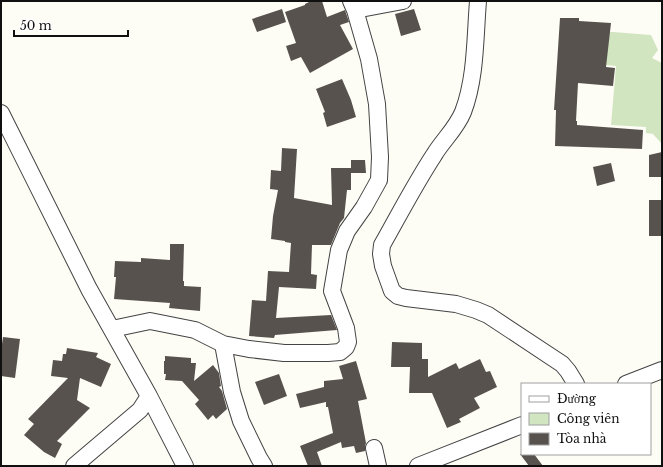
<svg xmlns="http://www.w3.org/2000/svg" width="663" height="467" font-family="'Libre Baskerville',serif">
<rect width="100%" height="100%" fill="#fefdf5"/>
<!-- green -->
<path fill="#d1e5c1" d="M 588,30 L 651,35 L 658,50 L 652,58 L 662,63 L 662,104 L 660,105 L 662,105 L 662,144 L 653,134 L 646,133 L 646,127 L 611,125 L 616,66 L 586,63 Z"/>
<!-- building -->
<path fill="#58524e" d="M 311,1 L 322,1 L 327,17 L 345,10 L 349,22 L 340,25 L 353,49 L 310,73 L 301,57 L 291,61 L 286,46 L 296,43 L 285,12 L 305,5 L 305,4 Z
M 282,9 L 286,22 L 257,32 L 252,19 Z
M 414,9 L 421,30 L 401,36 L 395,14 Z
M 560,18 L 579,18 L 579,21 L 611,23 L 606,67 L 615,68 L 613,86 L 578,83 L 576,121 L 577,121 L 577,125 L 643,130 L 642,149 L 555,146 L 556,110 L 554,110 Z
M 342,79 L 351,100 L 356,117 L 327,127 L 323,113 L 325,112 L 316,89 Z
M 282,148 L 297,149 L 294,198 L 332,205 L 331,168 L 351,168 L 351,190 L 347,190 L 344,218 L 340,223 L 331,245 L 312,245 L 311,274 L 317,275 L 316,289 L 279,287 L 276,318 L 331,315 L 337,330 L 275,335 L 274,338 L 249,336 L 252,300 L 266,301 L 268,271 L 289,272 L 291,243 L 285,242 L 285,241 L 271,239 L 273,216 L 278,190 L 270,189 L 271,170 L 281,171 Z
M 662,152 L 662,177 L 649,177 L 649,155 Z
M 351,160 L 365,160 L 366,173 L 351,173 Z
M 611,163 L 615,181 L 597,186 L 593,167 Z
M 649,200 L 662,200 L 662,236 L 649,236 Z
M 170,244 L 184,244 L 183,281 L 184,281 L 184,286 L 201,287 L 200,311 L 169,308 L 170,303 L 114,299 L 116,277 L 114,277 L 115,261 L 141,262 L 141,258 L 170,260 Z
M 3,337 L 20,339 L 15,378 L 1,376 L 1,351 Z
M 392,342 L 422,343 L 422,359 L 428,359 L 428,377 L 456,363 L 459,369 L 480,359 L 486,372 L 490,371 L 497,387 L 474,398 L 480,408 L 459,419 L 461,422 L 447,428 L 432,393 L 409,393 L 410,367 L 391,367 Z
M 67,348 L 98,353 L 96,357 L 111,364 L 101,387 L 80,378 L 77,400 L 90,408 L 57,441 L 62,444 L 55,458 L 44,452 L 24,435 L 34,424 L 28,419 L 68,378 L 51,376 L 53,360 L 62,361 L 63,354 L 66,354 Z
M 165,356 L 191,358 L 191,363 L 196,363 L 194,381 L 213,365 L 219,373 L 221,386 L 219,387 L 222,391 L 227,409 L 216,419 L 213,415 L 208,420 L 195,404 L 199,400 L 182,381 L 165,380 L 166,374 L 164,374 L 164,361 L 165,361 Z
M 356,361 L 367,399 L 358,401 L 366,443 L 365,446 L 365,451 L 356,453 L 354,446 L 342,448 L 341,442 L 317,452 L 322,466 L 308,466 L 300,446 L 333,433 L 328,407 L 326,407 L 326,402 L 300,408 L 296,394 L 324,387 L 324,381 L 343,379 L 339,366 Z
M 279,374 L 287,396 L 264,405 L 255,382 Z
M 520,454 L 534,454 L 543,466 L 529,466 Z"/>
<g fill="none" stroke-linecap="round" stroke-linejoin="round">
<defs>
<path id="minor" d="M 478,1 C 475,38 476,78 463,112 C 456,129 443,140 434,155 C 415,184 399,215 382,245 L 381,254 L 383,266 L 392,291 L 398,296 L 406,298 L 456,304 L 476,310 L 488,315 L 562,364 L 568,371 L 576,384
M 355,10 L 403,1
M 1,113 L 89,289 L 149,396 L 185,466
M 112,329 L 150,321 L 195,330 L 223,344 L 249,349 L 284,353 L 328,353 L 340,352 L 346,347 L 348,342 L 346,328 L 332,291 L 339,250 L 347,231 L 364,207 L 379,180 L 380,157 L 377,104 L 369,59 L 355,10 L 351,1
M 223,344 L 232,392 L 241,421 L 259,458 L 264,466
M 626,384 L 662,370
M 374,448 L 378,466
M 74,466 L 140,410 L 149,396
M 418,466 L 522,425"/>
</defs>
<!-- minor casing -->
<use href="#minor" stroke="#434343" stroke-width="18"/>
<!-- minor -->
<use href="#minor" stroke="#fff" stroke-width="16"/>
</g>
<!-- border -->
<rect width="663" height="467" fill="none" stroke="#101010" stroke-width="4"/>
<!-- legend -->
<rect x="521" y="383" width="130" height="72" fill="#ffffff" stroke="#9f9f9f"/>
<rect x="529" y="396" width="20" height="6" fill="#ffffff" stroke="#9f9f9f"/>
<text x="557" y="403" font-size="12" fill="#101010">Đường</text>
<rect x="529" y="413" width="20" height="12" fill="#d1e5c1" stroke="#9f9f9f"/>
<text x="557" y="423" font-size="12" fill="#101010">Công viên</text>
<rect x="529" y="433" width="20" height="12" fill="#58524e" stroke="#9f9f9f"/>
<text x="557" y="443" font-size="12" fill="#101010">Tòa nhà</text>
<!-- scale -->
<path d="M14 30v6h114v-6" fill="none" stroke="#101010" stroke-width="2"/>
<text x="20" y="30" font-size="12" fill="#101010" stroke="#ffffff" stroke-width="3" paint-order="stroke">50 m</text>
</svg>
